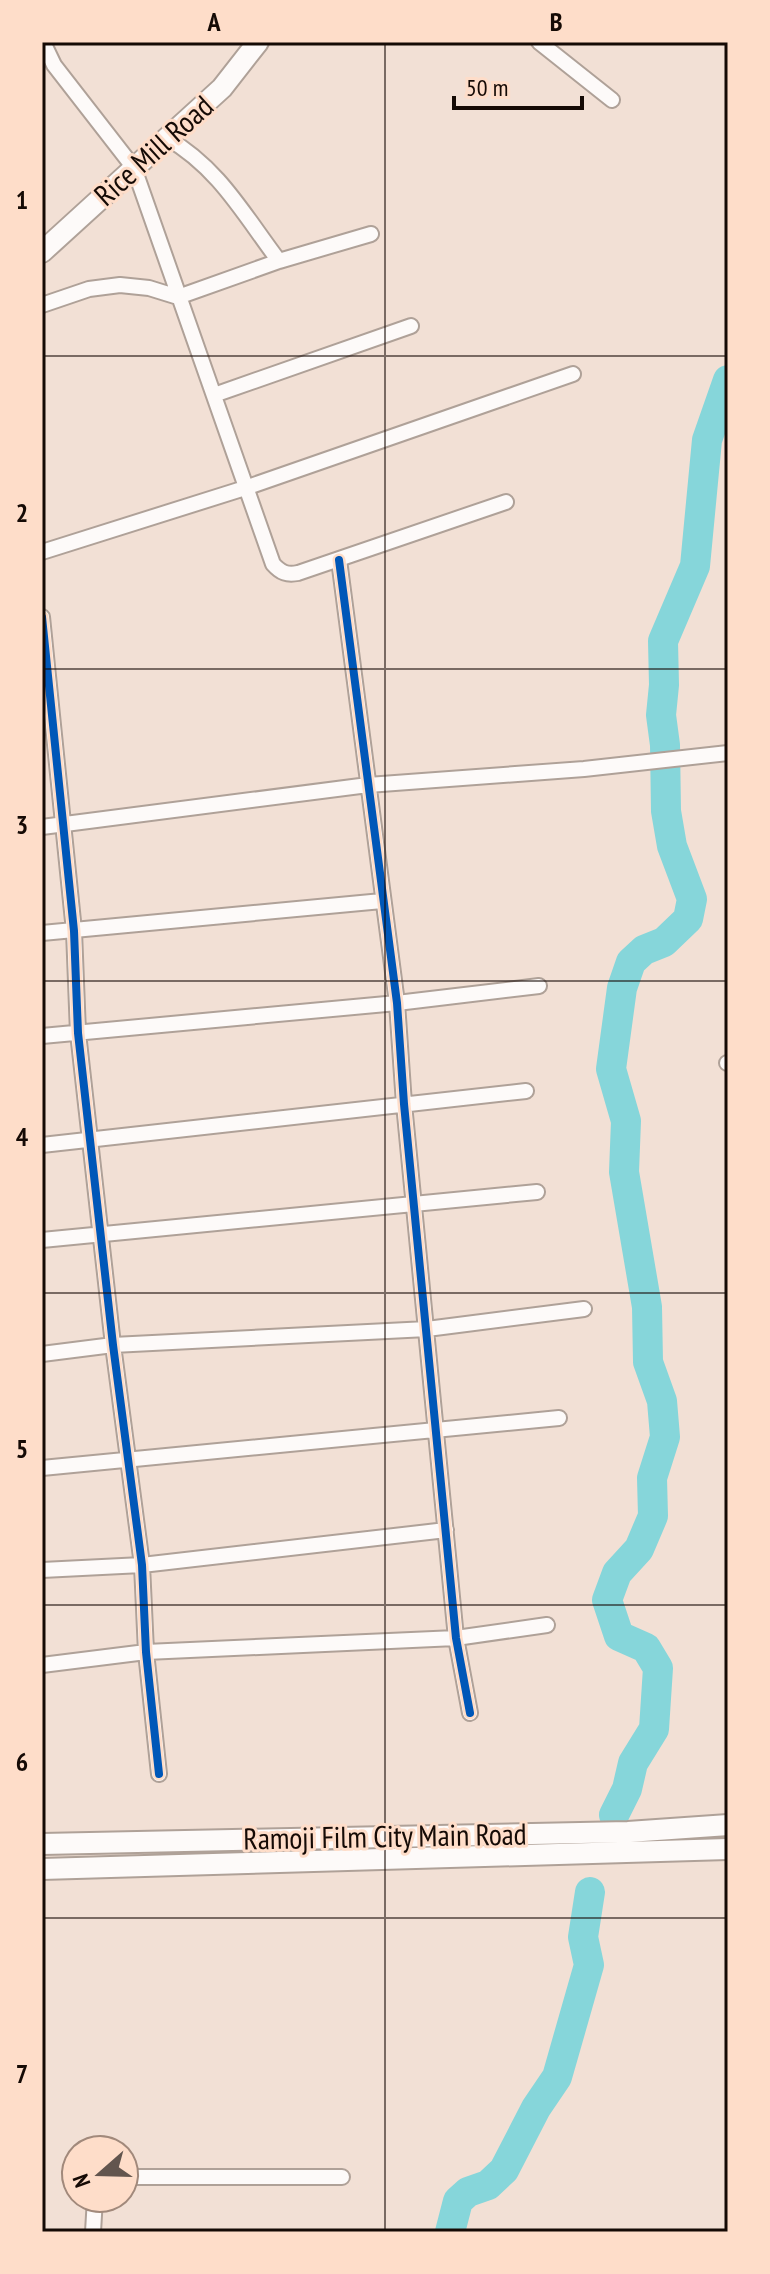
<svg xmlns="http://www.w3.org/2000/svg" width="770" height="2274" font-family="'PT Sans Narrow',sans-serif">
<rect width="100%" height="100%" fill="#f2e0d5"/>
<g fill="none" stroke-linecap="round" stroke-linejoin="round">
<!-- river -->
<path stroke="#86d6da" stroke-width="30" d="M 614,1815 L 627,1789 L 633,1763 L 654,1729 L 658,1668 L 646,1648 L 619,1636 L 607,1600 L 617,1573 L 639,1549 L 653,1516 L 652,1478 L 665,1437 L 662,1401 L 648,1362 L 647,1307 L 624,1172 L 626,1121 L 611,1069 L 622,988 L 631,962 L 644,950 L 664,942 L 688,919 L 692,899 L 672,846 L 666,811 L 665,745 L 661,715 L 664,685 L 663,641 L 695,566 L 707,440 L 728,380
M 450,2232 L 458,2201 L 468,2192 L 488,2185 L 504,2170 L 536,2108 L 557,2077 L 589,1965 L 583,1937 L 590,1892"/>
<defs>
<path id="street" d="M 43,42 L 54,65 L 134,168 L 273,564 C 281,573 287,575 298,573 L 506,502
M 539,42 L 612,100
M 167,138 C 219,168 244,215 279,261
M 42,305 L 89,289 L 120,285 L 149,288 L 178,297 L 279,261 L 371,234
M 214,395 L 411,326
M 42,552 L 245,488 L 573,374
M 339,560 L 397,1003 L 404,1104 L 456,1638 L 470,1713
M 42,617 L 74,931 L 78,1033 L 113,1345 L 142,1565 L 146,1652 L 159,1774
M 42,827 L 368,785 L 584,769 L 728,753
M 42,933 L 382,901
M 42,1036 L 397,1003 L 539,986
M 727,1063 L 728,1063
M 42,1145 L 526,1091
M 42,1240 L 537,1192
M 42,1354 L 113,1345 L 427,1329 L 584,1309
M 42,1468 L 559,1418
M 42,1570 L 142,1565 L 446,1530
M 42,1665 L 146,1652 L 456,1638 L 547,1625
M 124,2177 L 342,2177
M 93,2232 L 95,2198"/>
<path id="secondary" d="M 42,252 L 222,88 L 258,42
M 42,1844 L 628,1832 L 728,1825
M 42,1869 L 728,1849"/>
</defs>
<!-- street casing -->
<use href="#street" stroke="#afa198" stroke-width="18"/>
<!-- secondary casing -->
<use href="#secondary" stroke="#afa198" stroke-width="24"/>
<!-- street -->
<use href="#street" stroke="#fdfaf9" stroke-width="14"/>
<!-- secondary -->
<use href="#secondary" stroke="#fdfaf9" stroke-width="20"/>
<defs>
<path id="cycleway" d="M 339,560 L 397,1003 L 404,1104 L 456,1638 L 470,1713
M 42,617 L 74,931 L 78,1033 L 113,1345 L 142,1565 L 146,1652 L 159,1774"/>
</defs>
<!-- cycleway casing -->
<use href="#cycleway" stroke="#feddc9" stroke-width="13"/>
<!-- cycleway -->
<use href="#cycleway" stroke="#0057b8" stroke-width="8"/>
</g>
<!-- grid -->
<path fill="none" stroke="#150a05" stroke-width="2" stroke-opacity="0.55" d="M 385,42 L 385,2232M 42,356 L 728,356M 42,669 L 728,669M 42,981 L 728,981M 42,1293 L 728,1293M 42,1605 L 728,1605M 42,1918 L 728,1918"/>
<g text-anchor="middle" stroke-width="6" stroke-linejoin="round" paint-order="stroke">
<!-- street labels -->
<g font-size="30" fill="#150a05" stroke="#feddc9">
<text transform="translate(154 151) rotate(-42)" y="10">Rice Mill Road</text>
<text transform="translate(385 1837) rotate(-1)" y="10">Ramoji Film City Main Road</text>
</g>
</g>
<!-- border -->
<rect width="770" height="2274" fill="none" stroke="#feddc9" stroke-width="88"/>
<!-- north arrow -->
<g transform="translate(100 2174) rotate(250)"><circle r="38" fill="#feddc9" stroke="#a1897b" stroke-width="2"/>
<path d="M0-6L14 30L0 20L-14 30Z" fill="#62554e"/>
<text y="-12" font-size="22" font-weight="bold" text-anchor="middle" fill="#150a05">N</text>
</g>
<!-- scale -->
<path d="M454 96v12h128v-12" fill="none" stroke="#150a05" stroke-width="4"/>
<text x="466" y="96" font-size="24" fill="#150a05" stroke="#feddc9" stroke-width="6" paint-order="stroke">50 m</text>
<rect x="44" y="44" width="682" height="2186" fill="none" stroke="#150a05" stroke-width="3"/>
<g font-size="26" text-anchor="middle" font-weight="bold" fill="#150a05">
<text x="214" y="31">A</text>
<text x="556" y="31">B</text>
<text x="22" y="209">1</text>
<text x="22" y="522">2</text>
<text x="22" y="834">3</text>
<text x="22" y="1146">4</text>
<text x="22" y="1458">5</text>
<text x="22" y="1771">6</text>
<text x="22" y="2083">7</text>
</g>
</svg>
